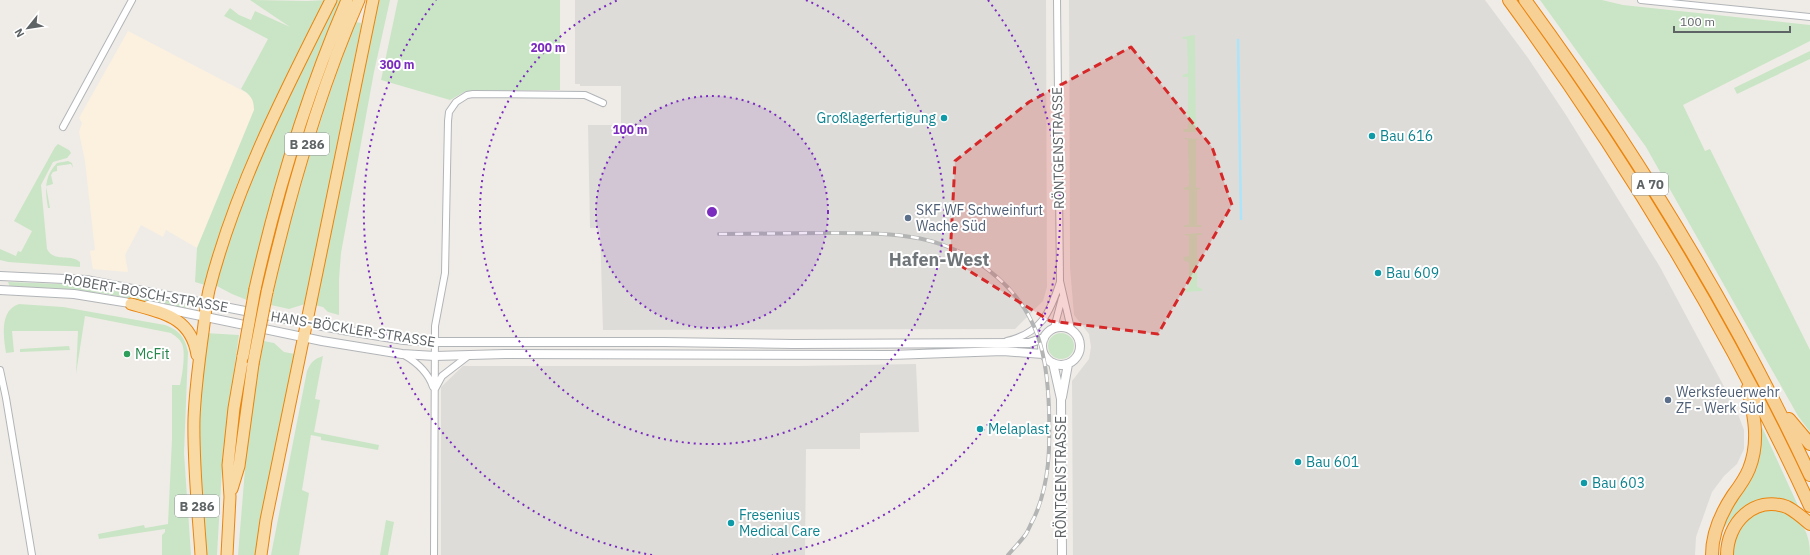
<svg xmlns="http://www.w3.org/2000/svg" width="1810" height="555" font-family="'IBM Plex Sans',sans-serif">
<rect width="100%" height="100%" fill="#efece7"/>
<!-- commercial -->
<path fill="#fcf1df" d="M 128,31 L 247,93 L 254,101 L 254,110 L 197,248 L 166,230 L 163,237 L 141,225 L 125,255 L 128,272 L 93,269 L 90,251 L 95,250 L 85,161 L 79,132 L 82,123 L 79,118 Z"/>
<!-- industrial -->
<path fill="#dedcd9" d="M 575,0 L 1046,0 L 1047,287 L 1043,301 L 1015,329 L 603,330 L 600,228 L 590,228 L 588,125 L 621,125 L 621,86 L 580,86 L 580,84 L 575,84 Z
M 1069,0 L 1485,0 L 1528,58 L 1566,115 L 1660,267 L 1736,409 L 1744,430 L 1744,449 L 1737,464 L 1724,476 L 1712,492 L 1696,537 L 1695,555 L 1073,555 L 1072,381 L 1089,359 L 1091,347 L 1089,334 L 1074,315 L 1070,268 Z
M 916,364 L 919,432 L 860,433 L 860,449 L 806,449 L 805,555 L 441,555 L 441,387 L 463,366 L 797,366 Z"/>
<!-- green -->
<path fill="#cae5c5" d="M 250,0 L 307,1 L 326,0 L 238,182 L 205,285 L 195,282 L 197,248 L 254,110 C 254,99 250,94 241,89 L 268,39 L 224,16 L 230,8 L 239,15 L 251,20 L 255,11 L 290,27 Z
M 335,0 L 341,0 L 298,112 L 266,218 L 247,300 L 232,294 L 215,285 L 250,178 L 289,94 Z
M 376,0 L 390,0 L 374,72 L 341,253 L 339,279 L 339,315 L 328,312 L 323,307 L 314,305 Z
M 398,0 L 560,0 L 560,90 L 466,91 L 450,100 L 381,80 Z
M 1540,0 L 1602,0 L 1623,5 L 1810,25 L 1810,41 L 1683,105 L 1705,151 L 1710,149 L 1810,350 L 1810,432 L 1798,416 L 1646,147 Z
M 356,22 L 361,23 L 361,27 L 305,304 L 289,309 L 271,305 C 290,210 320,119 353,27 Z
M 1195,35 L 1196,132 L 1184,132 L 1183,129 L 1188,129 L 1188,114 L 1182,112 L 1188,111 L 1188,77 L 1183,77 L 1182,75 L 1188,73 L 1187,42 L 1187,39 L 1183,39 L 1182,37 Z
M 1810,51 L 1810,59 L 1737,94 L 1734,88 Z
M 1182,138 L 1202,139 L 1196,140 L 1196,187 L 1202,189 L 1197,190 L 1197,225 L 1202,225 L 1201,227 L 1184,227 L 1183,226 L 1189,224 L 1189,190 L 1184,190 L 1183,188 L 1189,186 L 1188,143 L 1188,140 Z
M 58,144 L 69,150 L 71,153 L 67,158 L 53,162 L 41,185 L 47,249 C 54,263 70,253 80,262 L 80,267 L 8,262 L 0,260 L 0,249 L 16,256 L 18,251 L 21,252 L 32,231 L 14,221 L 55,147 Z
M 68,161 L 72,163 L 73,168 L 71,164 L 57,166 L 57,171 L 53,172 L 51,175 L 53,184 L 46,186 L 50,208 L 48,208 C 45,191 44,176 57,163 Z
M 1202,233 L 1202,235 L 1197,235 L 1197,258 L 1202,259 L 1203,260 L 1197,261 L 1197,287 L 1203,289 L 1202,291 L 1185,292 L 1184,289 L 1189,288 L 1189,262 L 1184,261 L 1183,257 L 1189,256 L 1189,236 L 1183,234 Z
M 8,282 L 87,285 L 184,303 L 186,309 L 102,293 L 10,287 Z
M 19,304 L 63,307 L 165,325 C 179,330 185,337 188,352 L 184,453 L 191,555 L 162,555 L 162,535 L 165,532 L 165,529 L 99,539 L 98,534 L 144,525 L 145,528 L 168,524 L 172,439 L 172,385 L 180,385 C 182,376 186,352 182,344 C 180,339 175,336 171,333 L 85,316 L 76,374 L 78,331 L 12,331 L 14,352 L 6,353 C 3,335 0,310 19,304 Z
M 205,333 L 239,335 L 223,451 L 217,555 L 206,555 L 199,464 L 199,412 Z
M1048 346a13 13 0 1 1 26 0a13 13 0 1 1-26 0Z
M 264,341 L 274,343 L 284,352 L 295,354 L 256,555 L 238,555 L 247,445 L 258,369 Z
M 69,346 L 70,350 L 20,352 L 20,349 Z
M 323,356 L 315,399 L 320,400 L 314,432 L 379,445 L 378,450 L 321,440 L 321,437 L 311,435 L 302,490 L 309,493 L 299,555 L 271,555 L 307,371 C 311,362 314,359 323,356 Z
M 1762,427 L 1800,510 L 1750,504 L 1739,510 L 1722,530 L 1729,511 L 1754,473 L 1759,458 Z
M 1766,509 C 1772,510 1780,509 1785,512 C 1804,521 1810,535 1810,555 L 1731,555 L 1732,542 L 1746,518 Z
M 386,520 L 394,522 L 388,555 L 380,555 Z"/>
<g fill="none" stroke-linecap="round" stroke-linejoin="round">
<!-- stream -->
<path stroke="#ace4fa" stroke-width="2.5" d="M 1238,40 L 1241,219"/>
<defs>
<path id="minor" d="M 1057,0 L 1060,281 L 1071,329
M 1641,0 L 1810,17
M 63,127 L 132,0
M 1054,328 L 1062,298
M 1007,341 C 1041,333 1050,313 1060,282
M 404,355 C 418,363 428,372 433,387
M 0,370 L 6,398 L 32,555
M 435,389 L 442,376 L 468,356
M 434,555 L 435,326 L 445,273 L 448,121 L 449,112 L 456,102 L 467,95 L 473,94 L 585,95 L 603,103"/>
<path id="tertiary" d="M 0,276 L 86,280 L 343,330 L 404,340 L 435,342 L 664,342 L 793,344 L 1029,343 L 1044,338
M 0,290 L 74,294 L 136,304
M 148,305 L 322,341 L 402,354 L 435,356 L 505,354 L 891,355 L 1003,351 L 1043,354
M1042 346a19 19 0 1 1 38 0a19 19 0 1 1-38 0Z
M 1053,363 L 1061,399 L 1062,555
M 1062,397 L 1068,364"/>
<path id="trunk" d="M 255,289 C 277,191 307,93 347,0
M 267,292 C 290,193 318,93 359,0
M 131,304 C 163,313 191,317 197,355
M 232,489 L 239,466 L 253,364
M 201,555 C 198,510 193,464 194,419 C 195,390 199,361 203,332 C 205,318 206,303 209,290 C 235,188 284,93 331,0
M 227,555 L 230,497 L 228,465 L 234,408 L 243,356
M 261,555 L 266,520 L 373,0"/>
<path id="motorway" d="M 1509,0 C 1625,159 1728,327 1810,506
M 1525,0 C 1634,149 1732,308 1810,475
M 1789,419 L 1810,444
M 1712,555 C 1712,533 1721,513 1733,495 C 1739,487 1745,479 1749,469 C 1760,442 1754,415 1748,388
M 1727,555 C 1727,523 1754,495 1787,507 C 1795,511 1803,518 1810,524"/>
</defs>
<!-- minor casing -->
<use href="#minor" stroke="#b2b5b8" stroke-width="8"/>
<!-- tertiary casing -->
<use href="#tertiary" stroke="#b2b5b8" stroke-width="10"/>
<!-- trunk casing -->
<use href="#trunk" stroke="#ea840d" stroke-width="13"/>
<!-- motorway casing -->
<use href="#motorway" stroke="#ea840d" stroke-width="14"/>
<!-- minor -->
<use href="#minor" stroke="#fff" stroke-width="6"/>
<!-- tertiary -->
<use href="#tertiary" stroke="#fff" stroke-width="8"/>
<!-- trunk -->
<use href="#trunk" stroke="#f9daa4" stroke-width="11"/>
<!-- motorway -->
<use href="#motorway" stroke="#f7d096" stroke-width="12"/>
<defs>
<path id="rail" d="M 719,234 C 755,234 790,233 825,233 C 892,233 945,231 998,278 C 1039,314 1047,356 1049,409 C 1050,447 1050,483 1034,518 C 1031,523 1029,529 1026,534 C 1021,541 1014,548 1008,555"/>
</defs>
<!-- rail casing -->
<use href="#rail" stroke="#b3b4b4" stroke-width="4"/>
<!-- rail -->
<use href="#rail" stroke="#fff" stroke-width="2.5" stroke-dasharray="8" stroke-linecap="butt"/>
<defs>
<path id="trunk-bridge" d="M 243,356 L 255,289
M 253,364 L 267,292"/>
</defs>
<!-- trunk-bridge casing -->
<use href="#trunk-bridge" stroke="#ea840d" stroke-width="13" stroke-linecap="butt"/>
<!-- trunk-bridge -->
<use href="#trunk-bridge" stroke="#f9daa4" stroke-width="11"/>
</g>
<!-- marked area -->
<path fill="#d62828" fill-opacity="0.2" stroke="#d62828" stroke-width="3" stroke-dasharray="8 5" stroke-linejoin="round" d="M 1131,47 L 1212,147 L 1232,205 L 1158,334 L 1050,321 L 950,259 L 955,161 L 1029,102 Z"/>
<!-- distance rings -->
<circle cx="712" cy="212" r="116" fill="#7b2cbf" fill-opacity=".12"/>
<g fill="none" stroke="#7b2cbf" stroke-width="2" stroke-dasharray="2 4">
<circle cx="712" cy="212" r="116"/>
<path d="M806 0A232 232 0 1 1 618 0"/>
<path d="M652 555A348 348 0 0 1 436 0M988 0A348 348 0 0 1 772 555"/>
</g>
<!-- markers -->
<g fill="#0f9aa8" stroke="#fff" stroke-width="1.5">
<circle cx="944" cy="118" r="4"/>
<circle cx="1372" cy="136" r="4"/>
<circle cx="1378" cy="273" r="4"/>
<circle cx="980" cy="429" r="4"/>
<circle cx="1298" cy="462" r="4"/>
<circle cx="1584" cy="483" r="4"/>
<circle cx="731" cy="523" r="4"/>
</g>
<g fill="#5c6f8a" stroke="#fff" stroke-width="1.5">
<circle cx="908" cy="218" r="4"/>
<circle cx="1668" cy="400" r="4"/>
</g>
<circle fill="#2e9e5b" stroke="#fff" stroke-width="1.5" cx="127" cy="354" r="4"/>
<g text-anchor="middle" stroke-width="4" stroke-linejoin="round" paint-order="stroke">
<!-- shield labels -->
<g fill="#fff" stroke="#8e9294" stroke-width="1">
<rect x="285" y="133" width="44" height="22" rx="3"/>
<rect x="1632" y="173" width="36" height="22" rx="3"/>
<rect x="175" y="495" width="44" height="22" rx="3"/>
</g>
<g font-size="13" font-weight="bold" fill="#5e6366">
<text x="307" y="149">B 286</text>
<text x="1650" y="189">A 70</text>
<text x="197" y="511">B 286</text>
</g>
<!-- culture labels -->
<g font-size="14" fill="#0d838f" stroke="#fff" text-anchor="start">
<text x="936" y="123" text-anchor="end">Großlagerfertigung</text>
<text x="1380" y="141">Bau 616</text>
<text x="1386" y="278">Bau 609</text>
<text x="988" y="434">Melaplast</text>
<text x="1306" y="467">Bau 601</text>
<text x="1592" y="488">Bau 603</text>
<text x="739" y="520">Fresenius<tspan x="739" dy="16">Medical Care</tspan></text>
</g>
<!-- street labels -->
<g font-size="14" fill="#5e6366" stroke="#fff">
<text transform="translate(1058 148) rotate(-91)" y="5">RÖNTGENSTRASSE</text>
<text transform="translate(146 293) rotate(10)" y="5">ROBERT-BOSCH-STRASSE</text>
<text transform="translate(353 329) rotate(9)" y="5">HANS-BÖCKLER-STRASSE</text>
<text transform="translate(1061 477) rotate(-90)" y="5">RÖNTGENSTRASSE</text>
</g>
<!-- service labels -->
<g font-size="14" fill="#4e5e75" stroke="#fff" text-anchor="start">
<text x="916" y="215">SKF WF Schweinfurt<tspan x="916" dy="16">Wache Süd</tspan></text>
<text x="1676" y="397">Werksfeuerwehr<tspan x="1676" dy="16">ZF - Werk Süd</tspan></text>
</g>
<!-- leisure labels -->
<g font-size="14" fill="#27864d" stroke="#fff" text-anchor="start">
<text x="135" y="359">McFit</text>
</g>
<!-- district labels -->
<g font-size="18" font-weight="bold" fill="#6f7578" stroke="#fff">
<text x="939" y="266">Hafen-West</text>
</g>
</g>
<circle cx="712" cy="212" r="6" fill="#7b2cbf" stroke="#fff" stroke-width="2"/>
<g font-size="12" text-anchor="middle" font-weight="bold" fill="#7b2cbf" stroke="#fff" stroke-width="4" stroke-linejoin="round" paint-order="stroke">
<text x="548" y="52">200 m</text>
<text x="397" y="69">300 m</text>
<text x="630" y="134">100 m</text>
</g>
<!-- north arrow -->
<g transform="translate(28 28) rotate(240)" stroke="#ffffff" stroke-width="3" paint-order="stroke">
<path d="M0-3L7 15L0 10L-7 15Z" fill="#5e6366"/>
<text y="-6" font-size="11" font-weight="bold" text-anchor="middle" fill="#5e6366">N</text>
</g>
<!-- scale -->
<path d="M1674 26v6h116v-6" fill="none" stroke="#5e6366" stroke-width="2"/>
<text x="1680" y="26" font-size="12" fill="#5e6366" stroke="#ffffff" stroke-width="3" paint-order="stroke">100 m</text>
</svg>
